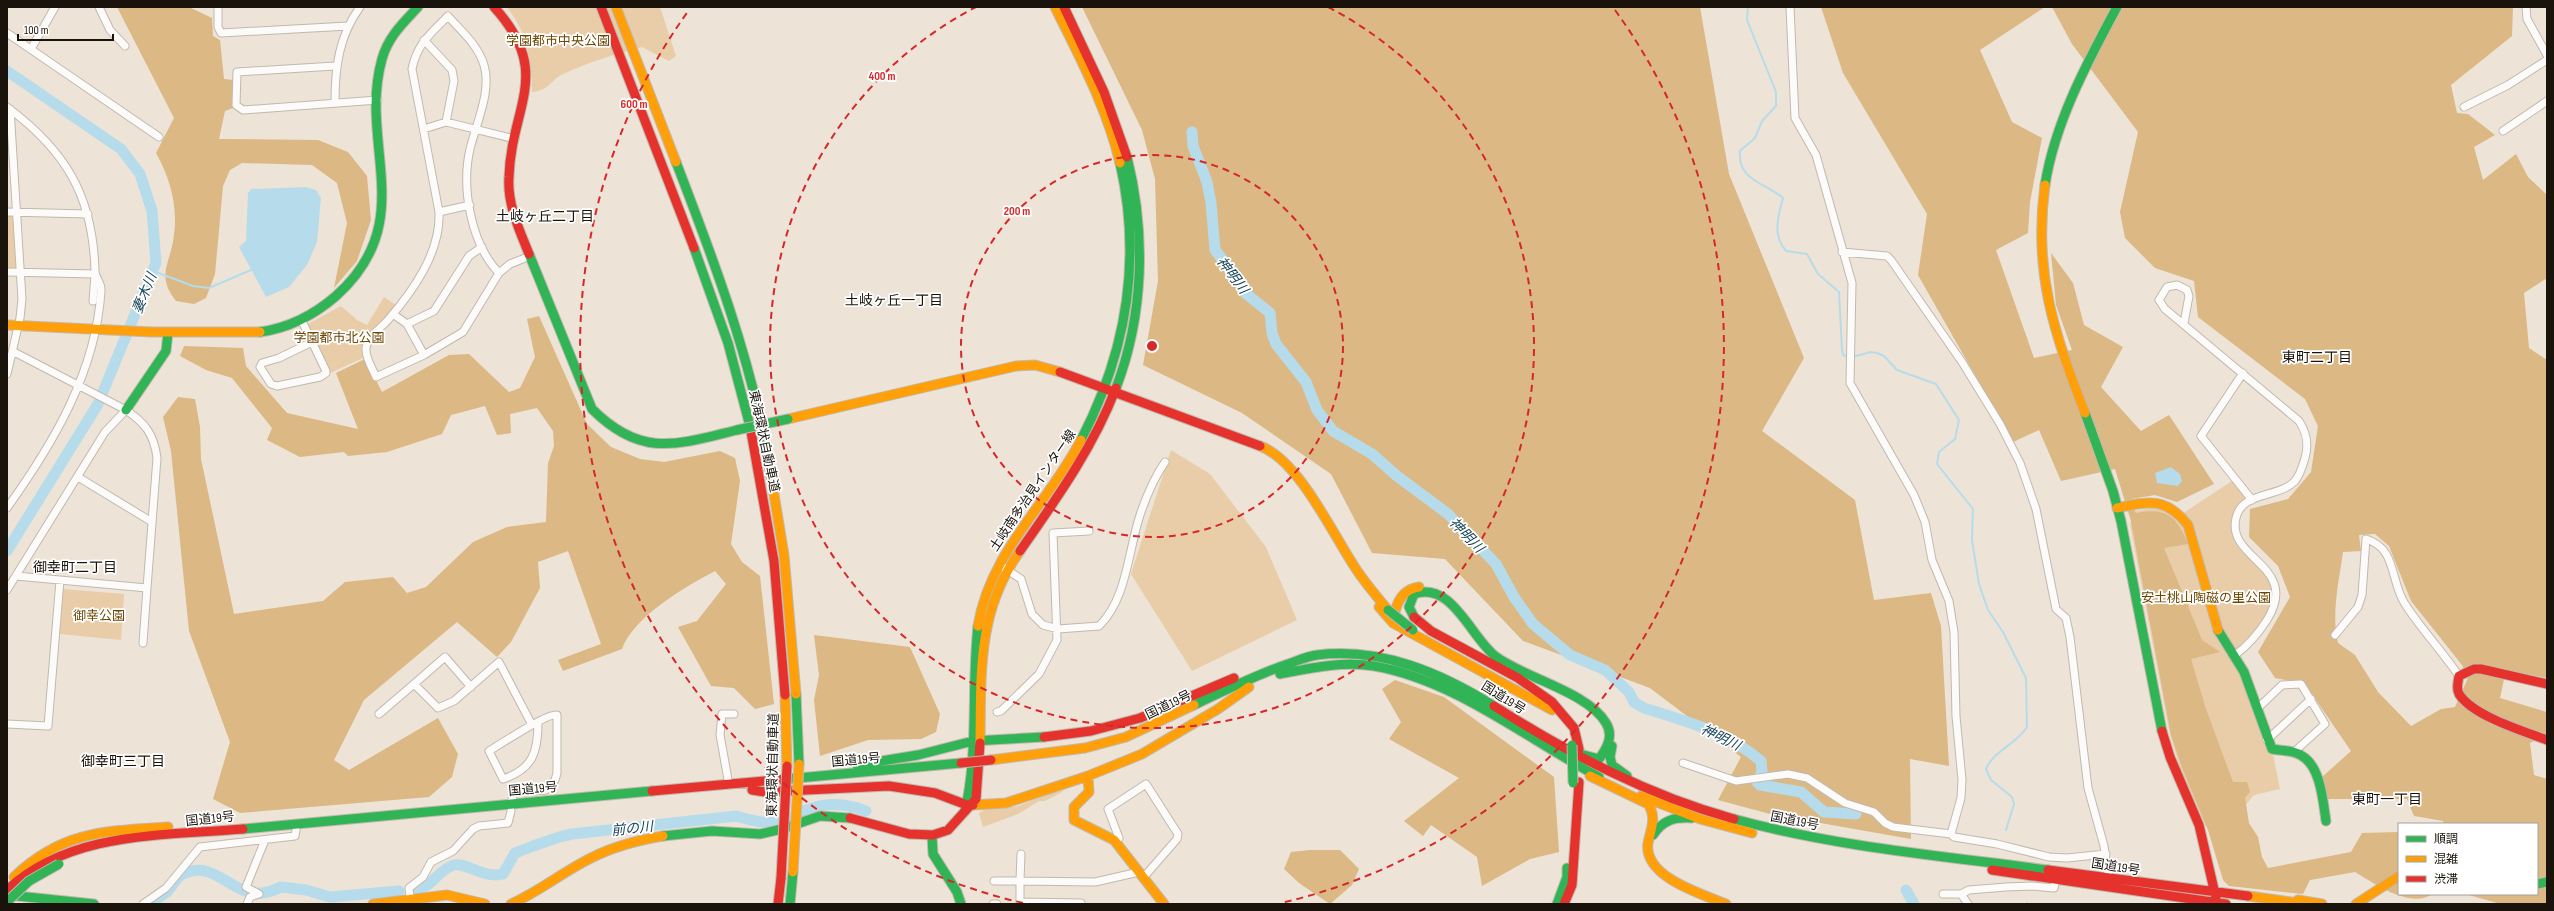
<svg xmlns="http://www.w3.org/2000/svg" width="2554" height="911" font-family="'Sofia Sans Condensed','Noto Sans JP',sans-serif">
<rect width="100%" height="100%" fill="#ede3d6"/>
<!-- green -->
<path fill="#e9cda8" d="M 506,7 L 660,7 L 676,56 L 669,61 L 642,47 C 615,54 589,62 563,74 C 549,81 552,89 532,92 C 532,63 527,29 506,7 Z
M 7,214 L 13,216 L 16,269 L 7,270 Z
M 384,297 L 396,305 L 363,349 L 363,358 L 330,373 L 306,325 L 341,306 L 357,320 L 367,325 Z
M 1171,450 L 1210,474 L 1266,547 L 1297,620 L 1192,671 L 1131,574 Z
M 2235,479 L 2252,500 L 2241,508 L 2237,536 L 2277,587 L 2274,610 L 2235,655 L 2272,749 L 2280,789 L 2254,795 L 2234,819 L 2206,827 L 2181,770 L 2170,735 L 2130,524 L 2136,511 C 2152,507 2163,507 2176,518 Z
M 63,589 L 124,594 L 121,640 L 60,634 Z
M 1066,787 L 1062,792 L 1045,801 L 1039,801 L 1018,814 L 983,827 L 979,813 L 984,810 L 1018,806 Z"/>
<!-- forest -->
<path fill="#dbb884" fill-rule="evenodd" d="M 117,7 L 189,7 L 212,18 L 213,36 L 220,40 L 224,79 L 233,80 L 233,108 L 225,111 L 219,139 L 318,140 L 348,152 L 367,176 L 371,220 L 357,261 L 334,288 L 347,223 L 337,183 L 312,165 L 242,163 L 230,170 L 223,186 L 215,274 L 206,298 L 194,304 L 176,301 C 155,274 171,264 174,235 C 178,206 170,178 156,153 L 174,118 Z
M 1082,7 L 1700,7 L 1729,174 L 1804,358 L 1762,431 L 1855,500 L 1874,600 L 1931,593 L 1941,626 L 1949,766 L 1910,759 L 1911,839 L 1770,814 L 1718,800 L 1741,757 L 1650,688 L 1523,641 L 1445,559 L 1372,553 L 1331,474 L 1242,413 L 1143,365 L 1158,281 L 1155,179 L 1142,130 Z
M 1821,7 L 2045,7 L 1980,50 L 2012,122 L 2042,138 L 2030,202 L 2028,233 L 1996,250 L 2034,358 L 2072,350 L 2056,305 L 2051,253 L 2073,283 L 2084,325 L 2123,347 L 2101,387 L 2141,431 L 2169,415 L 2214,484 L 2177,502 L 2155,495 L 2131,499 L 2136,513 C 2167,507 2177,517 2188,544 L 2164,548 L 2202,640 L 2220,652 L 2191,659 L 2206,709 L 2233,782 L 2247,782 L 2250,792 L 2245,798 L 2249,823 L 2258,837 L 2262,857 L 2268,868 L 2351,852 L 2362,833 L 2399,832 L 2399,894 L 2433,894 C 2410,909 2375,884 2355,872 L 2310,880 L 2303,894 L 2229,886 L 2223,880 L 2208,830 L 2183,770 L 2171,735 L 2131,521 L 2115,469 L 2061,481 L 2039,430 L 2013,442 L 1918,275 L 1927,214 L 1843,73 Z
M 2052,7 L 2513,7 L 2512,36 L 2451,85 L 2457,113 L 2468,114 L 2495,135 L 2474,147 L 2483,180 L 2516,154 L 2528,177 L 2547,195 L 2547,278 L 2524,293 L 2529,348 L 2547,360 L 2547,678 L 2506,670 L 2500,698 L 2547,712 L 2547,734 L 2530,743 L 2534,775 L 2547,779 L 2547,904 L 2501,904 L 2465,894 L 2537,894 L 2537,824 L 2444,824 L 2443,821 L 2414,816 L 2407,799 L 2326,799 L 2321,778 L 2351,751 L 2305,684 L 2275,678 L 2258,652 L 2290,597 L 2278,566 L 2249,537 L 2250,509 L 2288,499 L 2311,472 L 2318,426 L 2305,399 L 2198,317 L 2194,281 L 2155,268 L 2125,238 L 2120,212 L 2138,132 L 2072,44 ZM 2375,534 L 2389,546 L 2411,601 L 2462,665 L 2468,678 L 2455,707 L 2441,709 L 2411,726 L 2378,692 L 2355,655 L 2338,643 C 2331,614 2339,581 2343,552 L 2361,551 L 2359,535 Z
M 539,316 L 587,424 L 611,447 L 640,459 L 664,462 L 720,451 L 735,458 L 740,481 L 731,544 L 742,562 L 760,576 L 774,704 L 755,709 L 734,688 L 711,686 L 678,627 L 697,621 L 726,584 L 715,571 C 685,587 634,616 622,649 L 563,671 L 558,660 L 601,644 L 568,551 L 538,562 L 540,588 L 511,642 L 497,657 L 457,622 L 364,700 L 334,760 L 349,770 L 438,718 L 458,754 L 452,777 L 429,797 L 240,813 L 213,799 L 230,742 L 189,631 L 171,451 L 163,417 L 178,397 L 195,399 L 200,427 L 201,459 L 234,614 L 323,601 L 345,582 L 393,577 L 407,593 L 426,587 L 473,542 L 507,527 L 546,522 L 548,463 L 554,446 L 553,431 L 537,408 L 510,414 L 511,433 L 497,435 L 485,406 L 451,415 L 442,434 L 387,452 L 348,456 L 344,452 L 300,457 L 267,440 L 272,428 L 232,378 L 206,370 L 180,356 L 184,346 L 243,348 L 246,366 L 287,413 L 358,429 L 336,373 L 365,359 L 382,392 L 449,355 L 469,354 L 509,392 L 520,388 L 535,357 L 527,319 Z
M 814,635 L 910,647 L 940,714 L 936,732 L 921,739 L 868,740 L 820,756 L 814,700 L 819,675 Z
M 1395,680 L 1444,697 L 1554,777 L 1559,852 L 1530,859 L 1482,886 L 1477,857 L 1431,825 L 1423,836 L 1404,821 L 1459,778 L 1389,739 L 1401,722 L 1382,689 Z
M 1310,850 L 1340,850 L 1359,869 L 1352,885 L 1330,904 L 1299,883 L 1284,869 L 1291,852 Z"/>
<!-- water -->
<path fill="#b6dcec" d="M 306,187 L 316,190 L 321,198 L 317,242 L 307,265 L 289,287 L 266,297 L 239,247 L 246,241 L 248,193 L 251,189 Z
M 2171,467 L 2180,474 L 2182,481 L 2178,486 L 2157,483 L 2155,473 Z"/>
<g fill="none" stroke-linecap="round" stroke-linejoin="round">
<!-- stream -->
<path stroke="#b6dcec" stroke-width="2" d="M 1748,7 L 1747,20 L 1776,92 L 1776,106 L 1762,121 L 1755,138 L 1740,151 C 1737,181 1766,183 1783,198 C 1778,217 1772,235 1786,251 L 1807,254 L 1818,274 L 1839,292 L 1842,350 L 1843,355 L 1848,357
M 153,271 L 193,286 L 209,288 L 251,270
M 1852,357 L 1871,352 L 1877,353 L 1884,356 L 1897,370 L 1936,384 L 1959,420 L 1955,439 L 1939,452 L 1937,464 L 1973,509 L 1972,540 L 1979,584 L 1988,610 L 2003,632 L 2026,678 L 2027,727 C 2017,744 1994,750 1986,769 L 1991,780 L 2012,797 L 2014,804 L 2006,830
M 2027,903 L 2027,904"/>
<!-- river -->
<path stroke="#b6dcec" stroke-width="11" d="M 7,71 L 121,149 L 140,174 L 152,211 L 156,263 L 98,404 L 7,551
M 1192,132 L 1193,146 L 1207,182 L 1211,203 L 1215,250 L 1237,278 L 1244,292 L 1270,313 L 1272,333 L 1276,344 L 1306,382 L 1317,410 L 1333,431 L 1372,454 L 1397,476 L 1448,514 L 1496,564 L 1514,597 L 1533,624 L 1570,655 L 1605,670 L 1629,692 L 1634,702 L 1644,708 C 1688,722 1725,731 1761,761 L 1762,772 L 1757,782 L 1760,785 L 1801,792 L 1824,812 L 1856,814
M 418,889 C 432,887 439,869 454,865 C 465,862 484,879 503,874 L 515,853 C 534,846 552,838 572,834 L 736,816 C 750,820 764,824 779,822 C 787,821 796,815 804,811 C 824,802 846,803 866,811
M 1906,890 L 1914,904
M 149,904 C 155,900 161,896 167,892 C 172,887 176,877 183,874 C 222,856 234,911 281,887 L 306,890 L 330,897 L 399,891"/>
<defs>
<path id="street" d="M 99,7 L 110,30 L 125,46
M 218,7 L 218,27 L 221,33 L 348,26
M 1790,7 L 1795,118 L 1816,155 L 1852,283 L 1850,383 L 1914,495 L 1925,522 L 1932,560 L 1949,601 L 1954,632 L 1956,716 L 1962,780 L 1961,798 L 1951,834
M 2526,7 L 2527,19 L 2547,55
M 7,33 L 159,137
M 424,40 L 452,70 L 454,81 L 446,122
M 31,49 L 55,7
M 335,66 L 237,72 L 236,105 L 243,110 L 378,100
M 335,102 C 335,67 339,36 360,7
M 7,107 C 66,151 93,196 95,271 C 95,278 102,283 101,291 C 96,372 53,444 7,508
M 2464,107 L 2508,85 L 2547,60
M 7,109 L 10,109 L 22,299 L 20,318 L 7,374
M 424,129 L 446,122 L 515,139
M 2503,131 L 2547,101
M 7,212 L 88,214
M 439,212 L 470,205
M 1842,252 L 1887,256 L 1891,260 L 1962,362 L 2000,424 L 2020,463 L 2036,509 L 2056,609 L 2066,618 L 2070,637 L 2088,788 L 2104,846 L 2109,880
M 7,272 L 95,274 L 93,301
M 499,273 C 471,244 461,188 470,149 C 476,124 492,91 484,65 C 478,45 462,32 448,16 C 430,34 417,44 412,69 L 439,212 C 441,252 413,291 388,320 C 381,328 367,337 366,348 C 365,358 373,369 376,377 L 424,355 L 463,332 L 499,273 L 510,264 L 530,256
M 393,314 L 407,324 L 424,355
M 301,319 L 326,371 L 326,373 L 320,377 L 277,386 L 271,384 L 260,367 L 262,363 L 279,358 L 312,342
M 2184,323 L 2189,296 L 2187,290 L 2177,285 L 2167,287 L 2159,300 L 2165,309 L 2299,421 C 2307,433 2309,444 2305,458 C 2303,465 2300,475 2295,481 C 2279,498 2242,491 2236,518 C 2226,560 2301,565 2267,620 C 2258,634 2249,645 2235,655
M 407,324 L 434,311 L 469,256 L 482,247
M 14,352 L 126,410 C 145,423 154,434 157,458 L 147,588 L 16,576
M 2243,373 L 2201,436 L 2252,500
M 78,477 L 152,522
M 1003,567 L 1021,579 L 1032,614 L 1043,625 L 1058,629 L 1099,626 C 1127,599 1128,551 1140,515 C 1146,497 1154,478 1165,462
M 7,590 L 105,432 L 126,410
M 2335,635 L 2358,607 L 2362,595 L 2366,539 C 2397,548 2390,581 2405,604 C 2421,629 2442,651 2459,676
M 143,643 L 147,588
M 414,684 L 445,657 L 471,687
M 2257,709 L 2282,685 L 2301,684 L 2325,724 L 2294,752
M 997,712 L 1001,711 L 1039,674 L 1057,640 L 1053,533 L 1089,531
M 379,714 L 414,684 L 438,708 L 454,701 L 499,662 L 532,725
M 7,724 L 48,726 L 60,580
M 2267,740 L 2311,699
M 1683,763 L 1736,781 L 1788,774 L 1807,778 L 1845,803 L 1874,812 L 1885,823 L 1893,827 L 1951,834 L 1954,837 L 1997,844 L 2049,857 L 2067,858 L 2106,854
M 729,785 L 720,735 L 722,714 L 734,714
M 511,803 L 514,793 L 546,790 L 555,780 L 557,773 L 557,715 C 549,712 499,745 489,751 L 503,779 C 533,769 538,752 538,722
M 1119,838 L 1108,809 L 1146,784 L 1178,834 L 1177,839 L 1143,878
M 994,881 L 1020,881 L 1021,854
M 1943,894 L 1961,894 L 1969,890 L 2006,887 L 2032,886 L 2054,888 L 2056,879
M 1961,894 L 1968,904
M 410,898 L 409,888 L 423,877 L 431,862 L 453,851 L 473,829 L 479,826 L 508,823 L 511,811
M 1081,903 L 1020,902 L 1020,881 L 1095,882 L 1139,872
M 143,904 L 166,888 L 200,847 L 295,836 L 296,830
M 247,904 L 250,897 L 259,894 L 246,887 L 265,840
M 993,904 L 997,904"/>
<path id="fast" d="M 676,162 C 713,258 750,356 768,458
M 2045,185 C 2055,122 2087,63 2117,7
M 694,248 L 728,343 L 750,426
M 529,254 L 592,409 C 641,458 676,445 737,430
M 260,332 C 289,328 314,315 336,296 C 420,221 358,144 382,59 C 388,37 403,23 418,7
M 1116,388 C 1144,315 1146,233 1127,157
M 126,410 L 166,351 L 168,333
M 2085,413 L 2113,491 L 2121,521 L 2162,731
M 1081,440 C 1126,353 1142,259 1120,163
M 1414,617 L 1409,607 L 1414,594 C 1452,581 1470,636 1495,656 C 1524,678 1588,692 1606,723 C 1614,736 1607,748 1599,759 L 1580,754
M 2218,630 L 2244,672 L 2272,749 C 2282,751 2294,750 2302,756 C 2321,767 2323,802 2326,821
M 1280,674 C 1311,668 1342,661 1374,666 C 1455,680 1527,739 1599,777
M 796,694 L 799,764
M 1194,705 C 1226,690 1257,674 1291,663 C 1299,660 1308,656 1317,655 C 1381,647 1441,673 1494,706
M 1612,746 L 1610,757 L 1612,765 L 1627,776
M 857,765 L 918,755 L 973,741 L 1044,737
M 787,779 L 961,763
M 965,811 C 979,750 971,688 978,626
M 1734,819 C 1836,847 1943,856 2048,870
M 243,829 L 652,791
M 1653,835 C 1663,820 1674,817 1692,818
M 663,836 L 712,831 L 760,834 L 782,829 L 820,816 L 850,818
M 932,836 L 933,854 L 957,892 L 961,904
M 2537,884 L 2547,882
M 8,895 L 94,904
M 790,904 L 793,872
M 1557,904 L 1567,877 L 1567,868"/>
<path id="slow" d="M 616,7 L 676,162
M 1055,7 C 1080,58 1107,108 1120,163
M 2045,185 C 2033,272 2054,333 2085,413
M 7,325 L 152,332 L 260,332
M 788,419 L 1016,366 L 1035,365 L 1060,372
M 1260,446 C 1299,460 1333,535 1356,569 C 1366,584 1377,597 1388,610
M 768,458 L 784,555 L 796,694
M 2117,508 C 2149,501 2166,497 2188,525 L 2218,630
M 1379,607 L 1393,623 L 1552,710
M 1395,612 C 1398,599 1405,589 1419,587
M 978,626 C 990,552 1048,504 1081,440
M 785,695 L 787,766
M 980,743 C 981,673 977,611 1020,551
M 991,760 L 1085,748 L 1126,737 L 1194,705
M 1088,776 L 1089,792 L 1074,807 L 1074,820 L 1114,840 L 1164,904
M 1590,776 L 1648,804 C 1657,818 1651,828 1648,843 C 1643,877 1702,894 1726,904
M 1641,796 L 1700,819 L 1752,833
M 973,805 L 1006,803 L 1088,776 L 1142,754 L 1218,709 L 1249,687
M 14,877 C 62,831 105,831 168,827
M 2248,896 L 2306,904
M 2298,900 L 2322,904
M 373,904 L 447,895 L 485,904
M 511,904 C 540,891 564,871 593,857 C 615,846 639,840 663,836
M 2356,904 L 2399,876"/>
<path id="jam" d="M 494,7 C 554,73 511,106 509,177 C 507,204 519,229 529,254
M 601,7 L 694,248
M 1064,7 L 1104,92 L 1127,157
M 1060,372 L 1260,446
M 750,426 L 774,561 L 785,695
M 1020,551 C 1057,498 1093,448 1116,388
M 1414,617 L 1431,631 L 1518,678 L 1552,702 L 1574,728 L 1579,749
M 2547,684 L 2481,669 L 2474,669 L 2459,676 C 2458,682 2456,689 2459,694 C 2473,716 2523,731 2547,740
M 1494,706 C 1570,754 1647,795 1734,819
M 2162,731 L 2170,757 L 2199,825 L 2216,898
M 1044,737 L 1091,731 L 1140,718 L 1234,678
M 752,790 L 765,792 L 889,786 L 935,793 L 967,805 L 973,805
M 652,791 L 787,779
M 850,818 L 909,834 L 933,835 L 948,830 L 976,799 L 980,743
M 1992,870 L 2226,904
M 2048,870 L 2248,896
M 7,890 C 70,831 162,836 243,829
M 778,904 L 781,878
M 1564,904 L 1572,885 L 1579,782"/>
</defs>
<!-- street casing -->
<use href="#street" stroke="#c1b9af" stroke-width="9"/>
<!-- fast casing -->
<use href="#fast" stroke="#c1b9af" stroke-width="11"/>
<!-- slow casing -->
<use href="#slow" stroke="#c1b9af" stroke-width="11"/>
<!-- jam casing -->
<use href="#jam" stroke="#c1b9af" stroke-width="11"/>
<!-- street -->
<use href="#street" stroke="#fcfbf9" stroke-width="7"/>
<!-- fast -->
<use href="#fast" stroke="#30b455" stroke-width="9"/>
<!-- slow -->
<use href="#slow" stroke="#ff9f0a" stroke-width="9"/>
<!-- jam -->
<use href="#jam" stroke="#e5322d" stroke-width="9"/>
<defs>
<path id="fast-bridge" d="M 737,430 L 788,419
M 1388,610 L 1413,630
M 1572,745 L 1573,783
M 7,902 L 29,881 L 59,864"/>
<path id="slow-bridge" d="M 793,872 L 799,764"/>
<path id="jam-bridge" d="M 961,763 L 991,760
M 781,878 L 787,766"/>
</defs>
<!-- fast-bridge casing -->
<use href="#fast-bridge" stroke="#c1b9af" stroke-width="11" stroke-linecap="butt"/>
<!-- slow-bridge casing -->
<use href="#slow-bridge" stroke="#c1b9af" stroke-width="11" stroke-linecap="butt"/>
<!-- jam-bridge casing -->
<use href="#jam-bridge" stroke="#c1b9af" stroke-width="11" stroke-linecap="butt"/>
<!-- fast-bridge -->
<use href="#fast-bridge" stroke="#30b455" stroke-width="9"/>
<!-- slow-bridge -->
<use href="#slow-bridge" stroke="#ff9f0a" stroke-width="9"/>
<!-- jam-bridge -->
<use href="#jam-bridge" stroke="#e5322d" stroke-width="9"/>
</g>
<!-- distance rings -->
<g fill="none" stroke="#d62828" stroke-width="2" stroke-dasharray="7 5">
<circle cx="1152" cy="346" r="191"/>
<path d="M1328 7A382 382 0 1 1 976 7"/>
<path d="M1023 903A572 572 0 0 1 689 10M1615 10A572 572 0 0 1 1281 903"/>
</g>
<g text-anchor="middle" stroke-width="3.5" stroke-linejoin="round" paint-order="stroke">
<!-- park labels -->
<g font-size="13" fill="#6d4803" stroke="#fff">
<text x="558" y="45">学園都市中央公園</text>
<text x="339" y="342">学園都市北公園</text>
<text x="2206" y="602">安土桃山陶磁の里公園</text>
<text x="99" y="620">御幸公園</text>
</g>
<!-- street labels -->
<g font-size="13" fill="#1a130b" stroke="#fff">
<text transform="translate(765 441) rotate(78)" y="5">東海環状自動車道</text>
<text transform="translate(1032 490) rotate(-56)" y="5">土岐南多治見インター線</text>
<text transform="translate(1504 697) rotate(32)" y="5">国道19号</text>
<text transform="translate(1168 704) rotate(-26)" y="5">国道19号</text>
<text transform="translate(856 759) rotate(-5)" y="5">国道19号</text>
<text transform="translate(772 765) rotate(-89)" y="5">東海環状自動車道</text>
<text transform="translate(533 788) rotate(-5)" y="5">国道19号</text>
<text transform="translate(210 818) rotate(-6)" y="5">国道19号</text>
<text transform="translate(1795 820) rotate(11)" y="5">国道19号</text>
<text transform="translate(2116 866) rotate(9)" y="5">国道19号</text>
</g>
<!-- neighbourhood labels -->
<g font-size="14" fill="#1a130b" stroke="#fff">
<text x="545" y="221">土岐ヶ丘二丁目</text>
<text x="894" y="305">土岐ヶ丘一丁目</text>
<text x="2317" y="362">東町二丁目</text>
<text x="75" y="572">御幸町二丁目</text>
<text x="123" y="766">御幸町三丁目</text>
<text x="2387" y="804">東町一丁目</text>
</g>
<!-- water labels -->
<g font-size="14" font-style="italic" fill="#18465a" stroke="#fff">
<text transform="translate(1233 275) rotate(53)" y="5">神明川</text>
<text transform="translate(144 293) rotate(-68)" y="5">妻木川</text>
<text transform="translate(1467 535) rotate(46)" y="5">神明川</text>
<text transform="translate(1721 737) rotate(26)" y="5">神明川</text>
<text transform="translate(632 828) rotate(-6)" y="5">前の川</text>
</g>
</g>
<circle cx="1152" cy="346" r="6" fill="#d62828" stroke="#fff" stroke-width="2"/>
<g font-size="12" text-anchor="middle" font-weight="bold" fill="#d62828" stroke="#fff" stroke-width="3.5" stroke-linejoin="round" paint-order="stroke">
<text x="882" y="80">400 m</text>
<text x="634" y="108">600 m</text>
<text x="1017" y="215">200 m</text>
</g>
<!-- border -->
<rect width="2554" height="911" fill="none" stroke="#1a130b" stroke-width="16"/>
<!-- legend -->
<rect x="2398" y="823" width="140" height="72" fill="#ffffff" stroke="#a3a19d"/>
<rect x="2406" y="836" width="20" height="6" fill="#30b455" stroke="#a3a19d"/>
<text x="2434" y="843" font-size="12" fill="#1a130b">順調</text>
<rect x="2406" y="856" width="20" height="6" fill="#ff9f0a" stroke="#a3a19d"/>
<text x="2434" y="863" font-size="12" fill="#1a130b">混雑</text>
<rect x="2406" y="876" width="20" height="6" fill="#e5322d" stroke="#a3a19d"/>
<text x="2434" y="883" font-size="12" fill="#1a130b">渋滞</text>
<!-- scale -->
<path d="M18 34v6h95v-6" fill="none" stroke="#1a130b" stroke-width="2"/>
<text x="24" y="34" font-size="12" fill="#1a130b" stroke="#ffffff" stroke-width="3" paint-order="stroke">100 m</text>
</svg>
